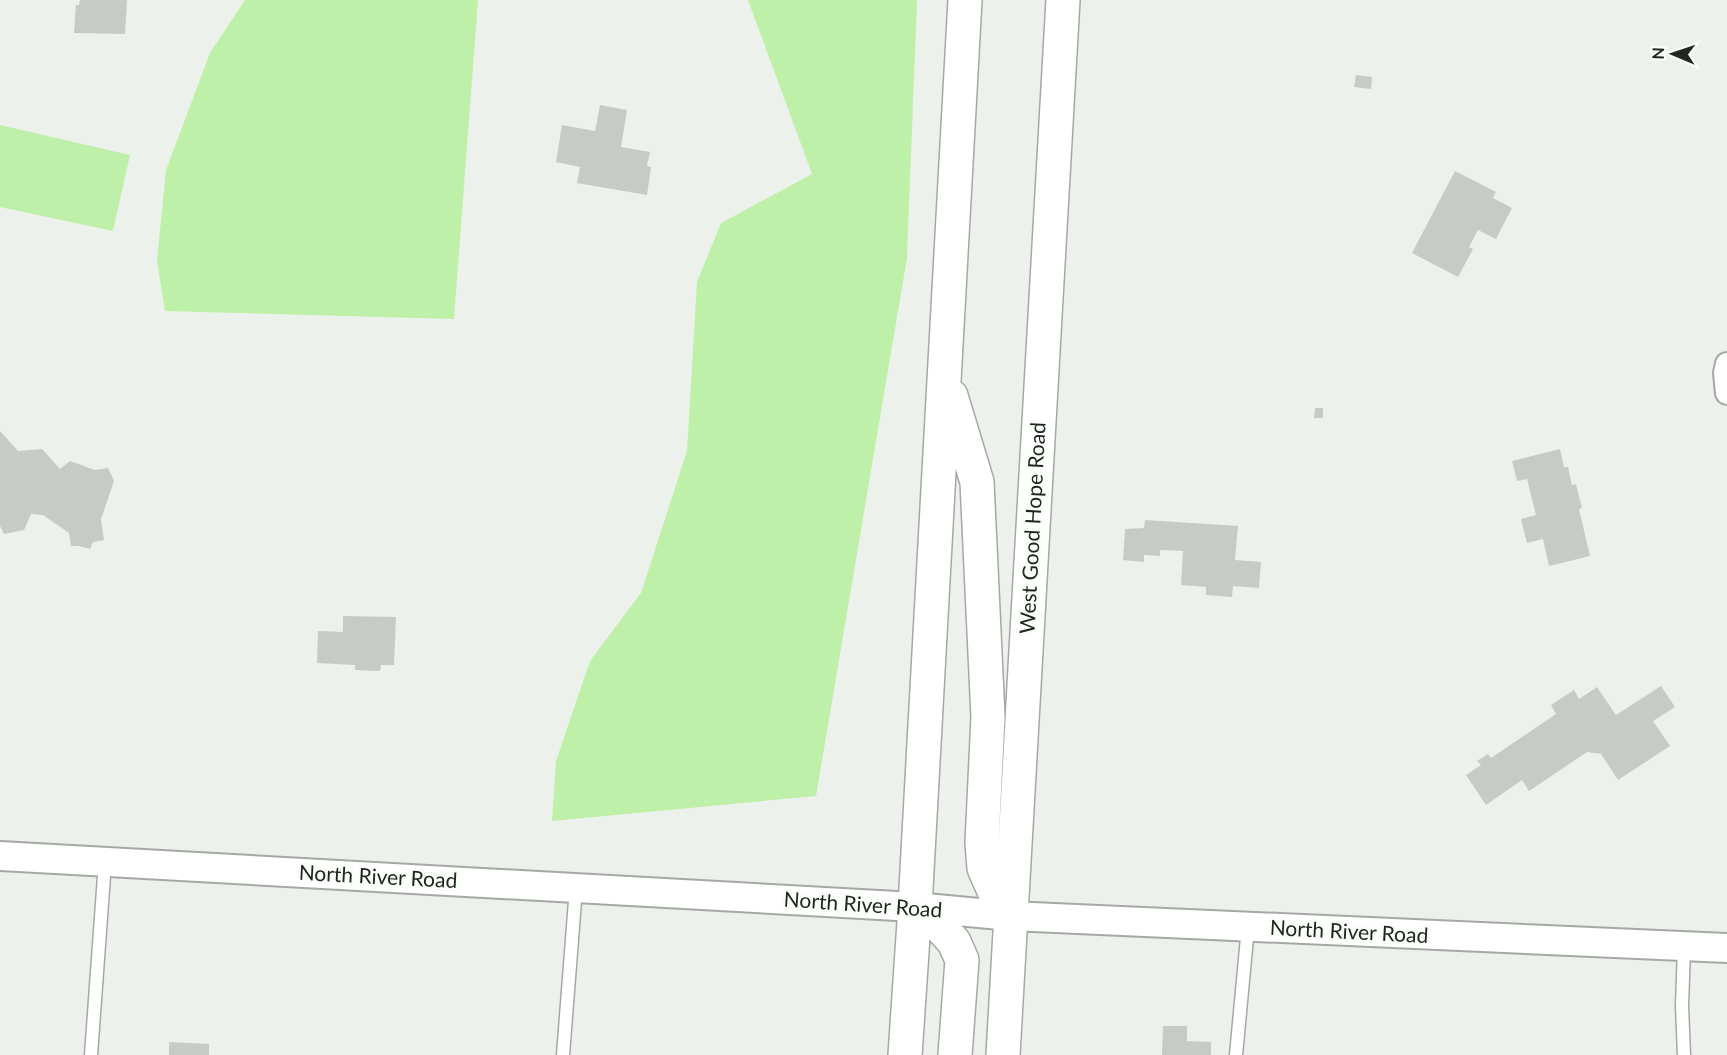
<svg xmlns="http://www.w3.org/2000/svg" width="1727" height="1055" font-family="Lato,sans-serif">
<rect width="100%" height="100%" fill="#edf1eb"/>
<!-- green -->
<path fill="#bff0a9" d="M 245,0 L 478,0 L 454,319 L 165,311 L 157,261 L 166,170 L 210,53 Z
M 748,0 L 917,0 L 907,258 L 816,796 L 552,821 L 556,761 L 590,661 L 641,593 L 687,451 L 697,282 L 721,223 L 812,174 Z
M 0,125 L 130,155 L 113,231 L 0,207 Z"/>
<!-- building -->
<path fill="#c7cbc6" d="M 80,0 L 127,0 L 125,34 L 74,33 L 76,5 L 79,5 Z
M 1356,75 L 1372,77 L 1371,89 L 1354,87 Z
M 600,105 L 627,110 L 621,147 L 650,152 L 647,166 L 651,167 L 647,195 L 577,183 L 580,167 L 556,162 L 562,125 L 595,131 Z
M 1455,171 L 1496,192 L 1493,198 L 1512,208 L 1496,239 L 1478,230 L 1469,247 L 1473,249 L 1458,277 L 1412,253 Z
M 1315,408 L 1323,408 L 1323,418 L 1314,418 Z
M 0,431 L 18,451 L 42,449 L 60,469 L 70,461 L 95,470 L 108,468 L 114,481 L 101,519 L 104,540 L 93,542 L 90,549 L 79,546 L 71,546 L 69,533 L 43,515 L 31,514 L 24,530 L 4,534 L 0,526 Z
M 1560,449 L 1564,467 L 1568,467 L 1572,485 L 1576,484 L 1582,508 L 1579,509 L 1590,556 L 1549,566 L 1543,539 L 1527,543 L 1521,519 L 1536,515 L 1527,479 L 1517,481 L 1512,461 Z
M 1145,520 L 1238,526 L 1235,560 L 1261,562 L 1259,588 L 1233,586 L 1232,597 L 1206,595 L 1206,587 L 1181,585 L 1183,551 L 1160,550 L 1160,556 L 1144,555 L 1144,562 L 1123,560 L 1125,529 L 1144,528 Z
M 343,616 L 396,617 L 394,665 L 381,665 L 380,671 L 355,670 L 355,665 L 317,663 L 318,631 L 343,632 Z
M 1661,686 L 1675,707 L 1653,721 L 1670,746 L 1618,780 L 1601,754 L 1587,752 L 1529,791 L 1522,780 L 1486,805 L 1466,775 L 1481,765 L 1477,761 L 1488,754 L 1491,758 L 1556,714 L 1551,705 L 1574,690 L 1579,699 L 1597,687 L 1616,715 Z
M 1163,1026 L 1187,1026 L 1187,1041 L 1211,1042 L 1211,1055 L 1162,1055 Z
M 169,1042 L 209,1044 L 209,1055 L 169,1055 Z"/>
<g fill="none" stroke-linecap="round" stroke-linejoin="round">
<defs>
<path id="service" d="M 91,1055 L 105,862
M 563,1055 L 576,888
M 1236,1055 L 1248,927
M 1684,1055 L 1682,1006 L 1684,947"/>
<path id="minor" d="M 1727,364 L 1725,373 L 1727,393"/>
<path id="tertiary" d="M 0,856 L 915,907 L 1011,916 L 1727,948"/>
<path id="primary" d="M 951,396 L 977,482 L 988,717 L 982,843 L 984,868 L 995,893 L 1011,916
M 915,907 L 937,923 L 954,942 L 962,960 L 955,1055
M 905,1055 L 915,907 L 965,0
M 1003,1055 L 1063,0"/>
</defs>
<!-- service casing -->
<use href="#service" stroke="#a5a9a4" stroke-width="15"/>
<!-- minor casing -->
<use href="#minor" stroke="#a5a9a4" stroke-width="26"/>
<!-- tertiary casing -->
<use href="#tertiary" stroke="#a5a9a4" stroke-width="32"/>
<!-- primary casing -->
<use href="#primary" stroke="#a5a9a4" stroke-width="36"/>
<!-- service -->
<use href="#service" stroke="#fff" stroke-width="12"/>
<!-- minor -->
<use href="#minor" stroke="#fff" stroke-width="22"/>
<!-- tertiary -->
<use href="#tertiary" stroke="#fff" stroke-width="28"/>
<!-- primary -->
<use href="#primary" stroke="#fff" stroke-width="33"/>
</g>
<g text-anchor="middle" stroke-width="6" stroke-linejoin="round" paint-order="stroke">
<!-- street labels -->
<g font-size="21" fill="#232523" stroke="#fafef9">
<text transform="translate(1033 528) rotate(-87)" y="7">West Good Hope Road</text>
<text transform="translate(378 877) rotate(3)" y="7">North River Road</text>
<text transform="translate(863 905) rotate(4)" y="7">North River Road</text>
<text transform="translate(1349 932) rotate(3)" y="7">North River Road</text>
</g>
</g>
<!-- north arrow -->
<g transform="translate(1673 54) rotate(272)" stroke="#fafef9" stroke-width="4.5" paint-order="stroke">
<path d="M0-4.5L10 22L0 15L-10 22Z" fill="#232523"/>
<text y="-9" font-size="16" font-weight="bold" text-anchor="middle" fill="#232523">N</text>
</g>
</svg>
